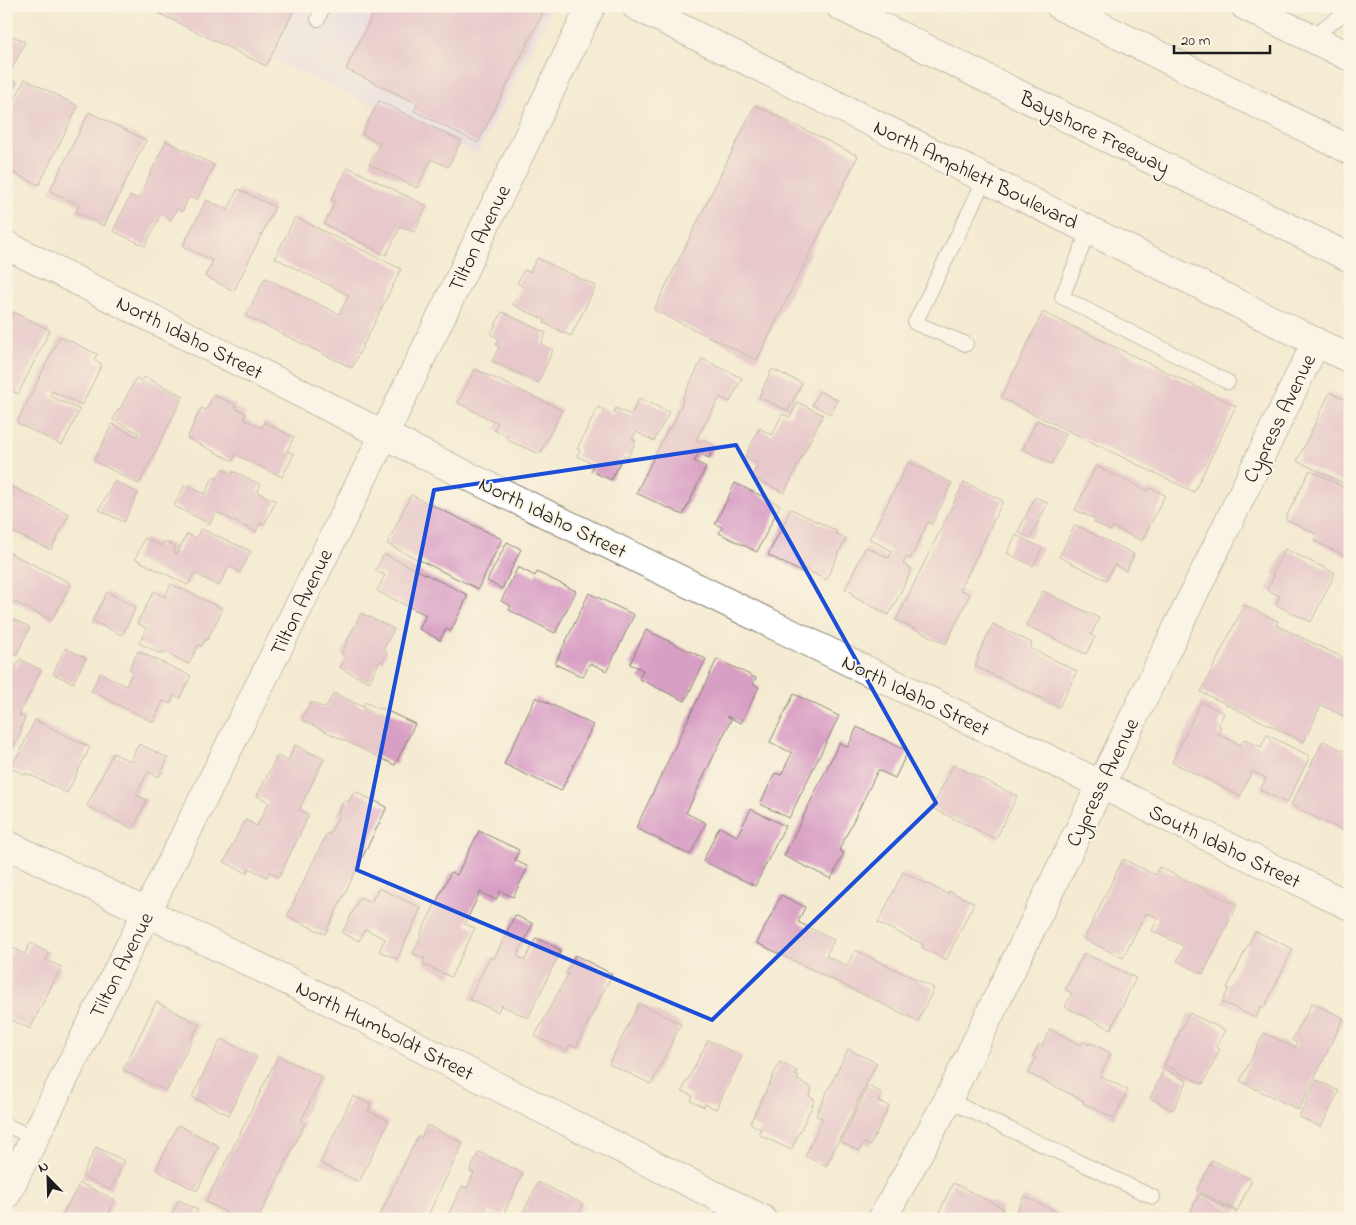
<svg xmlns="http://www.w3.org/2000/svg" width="1356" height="1225" font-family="'Indie Flower',sans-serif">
<rect width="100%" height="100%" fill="#fcf5e5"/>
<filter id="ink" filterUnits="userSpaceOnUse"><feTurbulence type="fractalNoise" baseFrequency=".02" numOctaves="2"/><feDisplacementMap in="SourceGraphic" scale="10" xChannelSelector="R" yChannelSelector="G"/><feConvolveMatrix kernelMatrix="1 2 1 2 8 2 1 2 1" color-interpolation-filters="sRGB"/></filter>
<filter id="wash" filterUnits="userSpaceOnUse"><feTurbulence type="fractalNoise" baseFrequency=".0096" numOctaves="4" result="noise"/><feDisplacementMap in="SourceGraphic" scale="20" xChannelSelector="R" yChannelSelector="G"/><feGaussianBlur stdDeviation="1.12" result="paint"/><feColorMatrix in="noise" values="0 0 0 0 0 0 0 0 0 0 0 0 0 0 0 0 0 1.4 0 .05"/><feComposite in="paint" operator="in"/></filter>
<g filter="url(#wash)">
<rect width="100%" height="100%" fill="#f4ebd2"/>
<!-- built -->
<path fill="#e1d4f4" d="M 155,6 L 554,6 L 477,154 Z"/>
<g id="blocks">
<!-- building -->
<path fill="#d89fc4" d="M 144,6 L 296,6 L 266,66 Z
M 377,6 L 546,6 L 478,143 L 414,111 L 418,104 L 346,69 Z
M 6,33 L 25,42 L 8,77 L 17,82 L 6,103 Z
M 25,79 L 78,106 L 39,185 L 11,172 L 8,179 L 6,178 L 6,117 Z
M 379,101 L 461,141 L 448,167 L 431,159 L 417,188 L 369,164 L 380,143 L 362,134 Z
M 755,105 L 858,156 L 757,360 L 654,310 Z
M 89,112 L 146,140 L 104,226 L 76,212 L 79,205 L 50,191 Z
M 166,141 L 214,165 L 197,200 L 189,197 L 182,212 L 177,209 L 171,220 L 161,214 L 145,246 L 113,231 L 130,196 L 138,199 Z
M 348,167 L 427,206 L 414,232 L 401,226 L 386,255 L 324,224 L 335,202 L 331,200 Z
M 238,189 L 275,207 L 234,291 L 205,276 L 213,261 L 183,246 L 206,200 L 228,210 Z
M 295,217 L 401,269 L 352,368 L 246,316 L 265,278 L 339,314 L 349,295 L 275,258 Z
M 537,258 L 596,286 L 571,336 L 544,323 L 545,320 L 513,305 L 523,286 L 517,283 L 524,270 L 530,272 Z
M 13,312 L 50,330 L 18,394 L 6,388 L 6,315 L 11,317 Z
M 502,312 L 546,333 L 541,344 L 553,350 L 538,383 L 492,361 L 499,347 L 496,345 L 499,339 L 491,334 Z
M 1043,312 L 1236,406 L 1194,492 L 1001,398 Z
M 60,336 L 97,354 L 94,360 L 102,364 L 82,405 L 52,391 L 50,396 L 80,410 L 62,445 L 17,423 Z
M 702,359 L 742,378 L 730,402 L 720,397 L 696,440 L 701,442 L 702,439 L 714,445 L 709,458 L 699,453 L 694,461 L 706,467 L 683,515 L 636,493 L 669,427 L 671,428 L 683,401 L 682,400 Z
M 475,369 L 562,410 L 540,454 L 507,440 L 508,437 L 494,430 L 498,423 L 458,403 Z
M 772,369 L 802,383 L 788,411 L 759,397 Z
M 144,377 L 183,396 L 139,484 L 94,461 L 112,424 L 136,436 L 139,433 L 113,420 L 119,408 L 120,409 L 136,378 L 142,381 Z
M 819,391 L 838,400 L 831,414 L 812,405 Z
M 1330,392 L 1350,402 L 1350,486 L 1297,461 Z
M 214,395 L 236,405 L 235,408 L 246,413 L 244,419 L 262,428 L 264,422 L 294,437 L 287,451 L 294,454 L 282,477 L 236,455 L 233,461 L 187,438 L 201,408 L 206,410 Z
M 639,398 L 669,412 L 654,441 L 636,432 L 632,439 L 636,441 L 628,457 L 624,455 L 611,480 L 591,471 L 594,464 L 577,456 L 580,450 L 577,449 L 598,407 L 613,414 L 616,408 L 631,415 Z
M 798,402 L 823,415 L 784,493 L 752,477 L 758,464 L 745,457 L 759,428 L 772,435 L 782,414 L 790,417 Z
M 1037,420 L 1066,434 L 1052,464 L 1023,449 Z
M 909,462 L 952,483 L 932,524 L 928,522 L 910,559 L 906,557 L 903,564 L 912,569 L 889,615 L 852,596 L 853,593 L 845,589 L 866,547 L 889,558 L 892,551 L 869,539 Z
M 1096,466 L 1148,491 L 1150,488 L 1165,495 L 1142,541 L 1113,527 L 1111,531 L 1094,522 L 1095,519 L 1075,510 Z
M 222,469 L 232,474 L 233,471 L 261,485 L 257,492 L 276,501 L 264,525 L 260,523 L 256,532 L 216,512 L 210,524 L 174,506 L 185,485 L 205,494 L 213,477 L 217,479 Z
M 1310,470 L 1350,490 L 1350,558 L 1314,541 L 1317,534 L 1285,519 Z
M 114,481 L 138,493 L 124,522 L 99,510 Z
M 964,482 L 1003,501 L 960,590 L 970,594 L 946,644 L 896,620 Z
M 735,483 L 780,505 L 757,552 L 719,533 L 722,527 L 715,524 Z
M 6,484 L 69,514 L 51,550 L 6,529 Z
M 411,495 L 502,539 L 478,589 L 387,544 Z
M 1035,497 L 1048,503 L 1030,538 L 1018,532 Z
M 791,509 L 837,531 L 835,533 L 846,538 L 826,580 L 805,569 L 803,573 L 768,555 Z
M 1075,525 L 1134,554 L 1126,571 L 1114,565 L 1106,580 L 1059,557 Z
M 201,529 L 251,551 L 240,572 L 229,566 L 219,586 L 194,573 L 188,585 L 135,559 L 145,538 L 161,546 L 164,541 L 176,547 L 173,552 L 177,554 L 187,534 L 196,538 Z
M 1016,535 L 1042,548 L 1033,566 L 1007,553 Z
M 507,542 L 521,549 L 502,589 L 487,581 Z
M 1285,549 L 1335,573 L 1311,622 L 1276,605 L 1280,596 L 1267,590 L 1274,576 L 1272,574 Z
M 6,551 L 71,583 L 52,620 L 6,598 Z
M 384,554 L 468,595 L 451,631 L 446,629 L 440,640 L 419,629 L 426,615 L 377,591 L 385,575 L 375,571 Z
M 518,567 L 535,576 L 537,572 L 576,591 L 555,633 L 509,610 L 511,606 L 501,601 Z
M 171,584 L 223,609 L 207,640 L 205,639 L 202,646 L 198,645 L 189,664 L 163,651 L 161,654 L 139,643 L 147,628 L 137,623 L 154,591 L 165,597 Z
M 1043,591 L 1099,618 L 1091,635 L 1095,637 L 1086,654 L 1026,625 Z
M 107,592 L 136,607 L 122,635 L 92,621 Z
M 589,593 L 634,615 L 607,671 L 590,663 L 583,677 L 555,664 Z
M 1244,605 L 1278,621 L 1276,625 L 1350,661 L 1350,719 L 1321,705 L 1304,742 L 1201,692 Z
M 361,613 L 394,629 L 383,650 L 387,652 L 383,662 L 380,661 L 369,682 L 340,668 L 346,657 L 341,654 Z
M 6,616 L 30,627 L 16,656 L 6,651 Z
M 993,624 L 1032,643 L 1030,648 L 1077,671 L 1059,707 L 975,666 L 979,658 L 977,657 Z
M 646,630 L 706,659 L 685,701 L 639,679 L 643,670 L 630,664 Z
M 65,648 L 86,658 L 73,683 L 53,674 Z
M 138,651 L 191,676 L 180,698 L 174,695 L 170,704 L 163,701 L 153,722 L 91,691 L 100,673 L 126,686 L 133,671 L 129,669 Z
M 20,659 L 41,670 L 19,715 L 25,718 L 20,729 L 22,729 L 12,750 L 6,747 L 6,668 L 9,662 L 17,666 Z
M 717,659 L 756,678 L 753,684 L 759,687 L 741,723 L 726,716 L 731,720 L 686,813 L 706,823 L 690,855 L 636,828 Z
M 334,693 L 363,707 L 365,702 L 379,709 L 381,708 L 415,724 L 395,765 L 302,720 L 311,702 L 325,708 Z
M 794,694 L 839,716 L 789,818 L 760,804 L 775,773 L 781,775 L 792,753 L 770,742 Z
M 536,697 L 593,725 L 561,791 L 504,764 Z
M 1201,702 L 1224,713 L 1218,726 L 1221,727 L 1218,734 L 1241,745 L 1244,739 L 1261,747 L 1267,735 L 1310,756 L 1287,803 L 1260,790 L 1266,778 L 1252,771 L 1240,796 L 1172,762 Z
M 35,720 L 90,747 L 67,793 L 26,773 L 25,775 L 10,768 L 17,755 L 18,756 Z
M 857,727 L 908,751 L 895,778 L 878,770 L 839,850 L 844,853 L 831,879 L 784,856 L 839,743 L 848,747 Z
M 1323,741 L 1350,754 L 1350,834 L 1291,805 Z
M 139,744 L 168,758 L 159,777 L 148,772 L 136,795 L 147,800 L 133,829 L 87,806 L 113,753 L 130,761 Z
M 295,745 L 324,759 L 299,810 L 309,815 L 279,877 L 269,872 L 267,877 L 249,868 L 247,873 L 224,862 L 245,820 L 257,826 L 269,802 L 257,796 L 277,756 L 288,761 Z
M 953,765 L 1017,796 L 996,839 L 932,808 Z
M 354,791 L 387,807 L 325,934 L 287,916 L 327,833 L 329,835 L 339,816 L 337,815 L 344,800 L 349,802 Z
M 751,809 L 785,826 L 755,886 L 703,861 L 719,827 L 737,836 Z
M 479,831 L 519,850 L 515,860 L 528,867 L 513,897 L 500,891 L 496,900 L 480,892 L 465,924 L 475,928 L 451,977 L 423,964 L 425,959 L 413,953 L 421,936 L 420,935 L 451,872 L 457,875 Z
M 1123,859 L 1155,875 L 1159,867 L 1237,905 L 1203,974 L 1177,961 L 1184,946 L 1152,931 L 1158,918 L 1146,913 L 1123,958 L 1084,939 Z
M 903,872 L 948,894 L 949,891 L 974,903 L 946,960 L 922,948 L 923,944 L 878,923 Z
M 379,888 L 421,908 L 397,959 L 379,951 L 385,939 L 365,929 L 359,941 L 342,933 L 360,897 L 371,902 Z
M 781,895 L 805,907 L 798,922 L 834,940 L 826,956 L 847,966 L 855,950 L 934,988 L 918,1021 L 757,943 Z
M 515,915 L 533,924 L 517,956 L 525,960 L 536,938 L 561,950 L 528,1018 L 501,1005 L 498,1012 L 469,999 L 490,957 L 494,959 Z
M 1255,931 L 1293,949 L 1264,1008 L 1261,1006 L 1256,1018 L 1222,1002 L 1229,989 L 1227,988 Z
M 30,943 L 49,953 L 46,960 L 61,967 L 30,1029 L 6,1017 L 6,962 L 13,948 L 25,954 Z
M 1084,953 L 1136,978 L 1111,1029 L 1065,1007 L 1072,993 L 1065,990 Z
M 575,955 L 612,974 L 576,1047 L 570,1045 L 566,1051 L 535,1036 L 568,974 L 566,973 Z
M 156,1002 L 199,1024 L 167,1091 L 123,1070 Z
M 639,1003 L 681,1024 L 651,1084 L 609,1064 Z
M 1312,1003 L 1344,1018 L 1299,1110 L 1240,1081 L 1264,1033 L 1295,1048 L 1297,1043 L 1292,1040 L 1304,1016 L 1305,1017 Z
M 1189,1013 L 1225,1030 L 1216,1047 L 1220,1049 L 1203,1084 L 1164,1065 Z
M 1050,1029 L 1081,1045 L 1083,1041 L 1089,1045 L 1090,1043 L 1111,1053 L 1100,1076 L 1128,1090 L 1114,1118 L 1083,1103 L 1084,1101 L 1028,1073 L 1036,1058 L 1033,1056 L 1039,1044 L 1042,1046 Z
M 221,1039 L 257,1057 L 229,1115 L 192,1097 Z
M 708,1040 L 742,1056 L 716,1109 L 705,1104 L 704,1107 L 691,1101 L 693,1096 L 682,1091 Z
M 848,1049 L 877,1063 L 826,1166 L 805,1156 L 823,1119 L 816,1115 Z
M 278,1056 L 322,1077 L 301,1121 L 305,1123 L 258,1219 L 230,1219 L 224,1216 L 226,1212 L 206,1202 Z
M 780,1062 L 797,1071 L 795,1075 L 799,1077 L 797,1080 L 812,1088 L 809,1096 L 815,1100 L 791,1150 L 758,1134 L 761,1129 L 750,1123 Z
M 1164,1069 L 1187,1081 L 1173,1110 L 1150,1098 Z
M 1317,1080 L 1339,1091 L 1321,1127 L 1299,1117 Z
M 868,1086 L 882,1093 L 878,1101 L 889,1106 L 870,1146 L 864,1143 L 859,1151 L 841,1142 Z
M 353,1096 L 371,1104 L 368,1111 L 389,1121 L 359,1182 L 320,1163 Z
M 178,1125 L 219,1146 L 197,1191 L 156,1170 Z
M 427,1125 L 463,1143 L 426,1219 L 378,1219 L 418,1136 L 421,1138 Z
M 96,1147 L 125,1161 L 110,1190 L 82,1176 Z
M 479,1152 L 523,1173 L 502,1217 L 489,1211 L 485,1219 L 446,1219 L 462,1186 L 467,1188 L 474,1173 L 470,1171 Z
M 1212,1160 L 1252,1180 L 1237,1211 L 1197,1191 Z
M 538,1182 L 583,1204 L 576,1219 L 520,1219 Z
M 80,1183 L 115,1200 L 106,1219 L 60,1219 Z
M 953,1183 L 1003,1208 L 998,1219 L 936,1219 Z
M 1199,1194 L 1236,1212 L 1233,1219 L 1187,1219 Z
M 1024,1196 L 1067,1217 L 1066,1219 L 1013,1219 Z
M 179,1200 L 198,1210 L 193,1219 L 169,1219 Z"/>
</g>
</g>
<g filter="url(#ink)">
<use href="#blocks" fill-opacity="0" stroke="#888477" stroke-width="1"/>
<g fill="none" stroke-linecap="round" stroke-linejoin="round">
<defs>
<path id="service" d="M 318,19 L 323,6
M 1310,38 L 1350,9
M 1089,230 L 1062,297 L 1228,382
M 966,344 L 915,323 L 985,179
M 948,1100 L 1153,1197
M 6,1125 L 34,1138"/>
<path id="minor" d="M 6,245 L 384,435 L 1350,906
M 6,1195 L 384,435 L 591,6
M 882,1219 L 948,1100 L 1316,342"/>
<path id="tertiary" d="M 636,6 L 1350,359
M 1245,6 L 1350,57
M 6,844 L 356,1014 L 442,1059 L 762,1219"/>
<path id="motorway" d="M 840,6 L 1350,258
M 1060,6 L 1350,150"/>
</defs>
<!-- service casing -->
<use href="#service" stroke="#888477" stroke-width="16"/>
<!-- minor casing -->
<use href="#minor" stroke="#888477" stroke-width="30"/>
<!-- tertiary casing -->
<use href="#tertiary" stroke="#888477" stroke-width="30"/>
<!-- motorway casing -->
<use href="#motorway" stroke="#888477" stroke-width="30"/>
<!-- service -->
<use href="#service" stroke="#fff" stroke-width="14"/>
<!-- minor -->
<use href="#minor" stroke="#fff" stroke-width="28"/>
<!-- tertiary -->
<use href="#tertiary" stroke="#fff" stroke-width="28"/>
<!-- motorway -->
<use href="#motorway" stroke="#fff" stroke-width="28"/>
</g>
</g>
<!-- marked area -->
<path d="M0 0H1356V1225H0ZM 736,445 L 936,803 L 712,1020 L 357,870 L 434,490 Z" fill="#f4ebd2" fill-opacity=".55" fill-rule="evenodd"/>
<path fill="none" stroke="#1d4ed8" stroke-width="4" stroke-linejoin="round" d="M 736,445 L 936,803 L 712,1020 L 357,870 L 434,490 Z"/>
<g text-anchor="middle" stroke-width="4" stroke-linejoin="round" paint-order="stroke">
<!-- street labels -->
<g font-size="21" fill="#1c1c1c" stroke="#fcf5e5">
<text transform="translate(1095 132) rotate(26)" y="7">Bayshore Freeway</text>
<text transform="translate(976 174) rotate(26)" y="7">North Amphlett Boulevard</text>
<text transform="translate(479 238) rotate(-64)" y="7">Tilton Avenue</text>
<text transform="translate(190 337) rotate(27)" y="7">North Idaho Street</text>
<text transform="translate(1279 418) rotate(-64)" y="7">Cypress Avenue</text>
<text transform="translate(553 517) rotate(26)" y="7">North Idaho Street</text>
<text transform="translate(301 602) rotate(-64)" y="7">Tilton Avenue</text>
<text transform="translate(916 695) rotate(26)" y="7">North Idaho Street</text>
<text transform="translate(1102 782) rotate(-64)" y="7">Cypress Avenue</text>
<text transform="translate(1225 846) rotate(26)" y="7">South Idaho Street</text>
<text transform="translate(121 965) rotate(-63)" y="7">Tilton Avenue</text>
<text transform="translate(385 1030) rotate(27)" y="7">North Humboldt Street</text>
</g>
</g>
<!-- margin -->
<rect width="1356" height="1225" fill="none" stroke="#fcf5e5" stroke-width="25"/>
<!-- north arrow -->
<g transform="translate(48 1178) rotate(337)" stroke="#fcf5e5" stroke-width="4" paint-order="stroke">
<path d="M0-4L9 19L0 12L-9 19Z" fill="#1c1c1c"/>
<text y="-8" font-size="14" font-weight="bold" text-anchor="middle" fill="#1c1c1c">N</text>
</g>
<!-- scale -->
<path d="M1174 45v8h96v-8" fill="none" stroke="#1c1c1c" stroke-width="2.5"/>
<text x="1181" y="45" font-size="15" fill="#1c1c1c" stroke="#fcf5e5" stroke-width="4" paint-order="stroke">20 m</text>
</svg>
